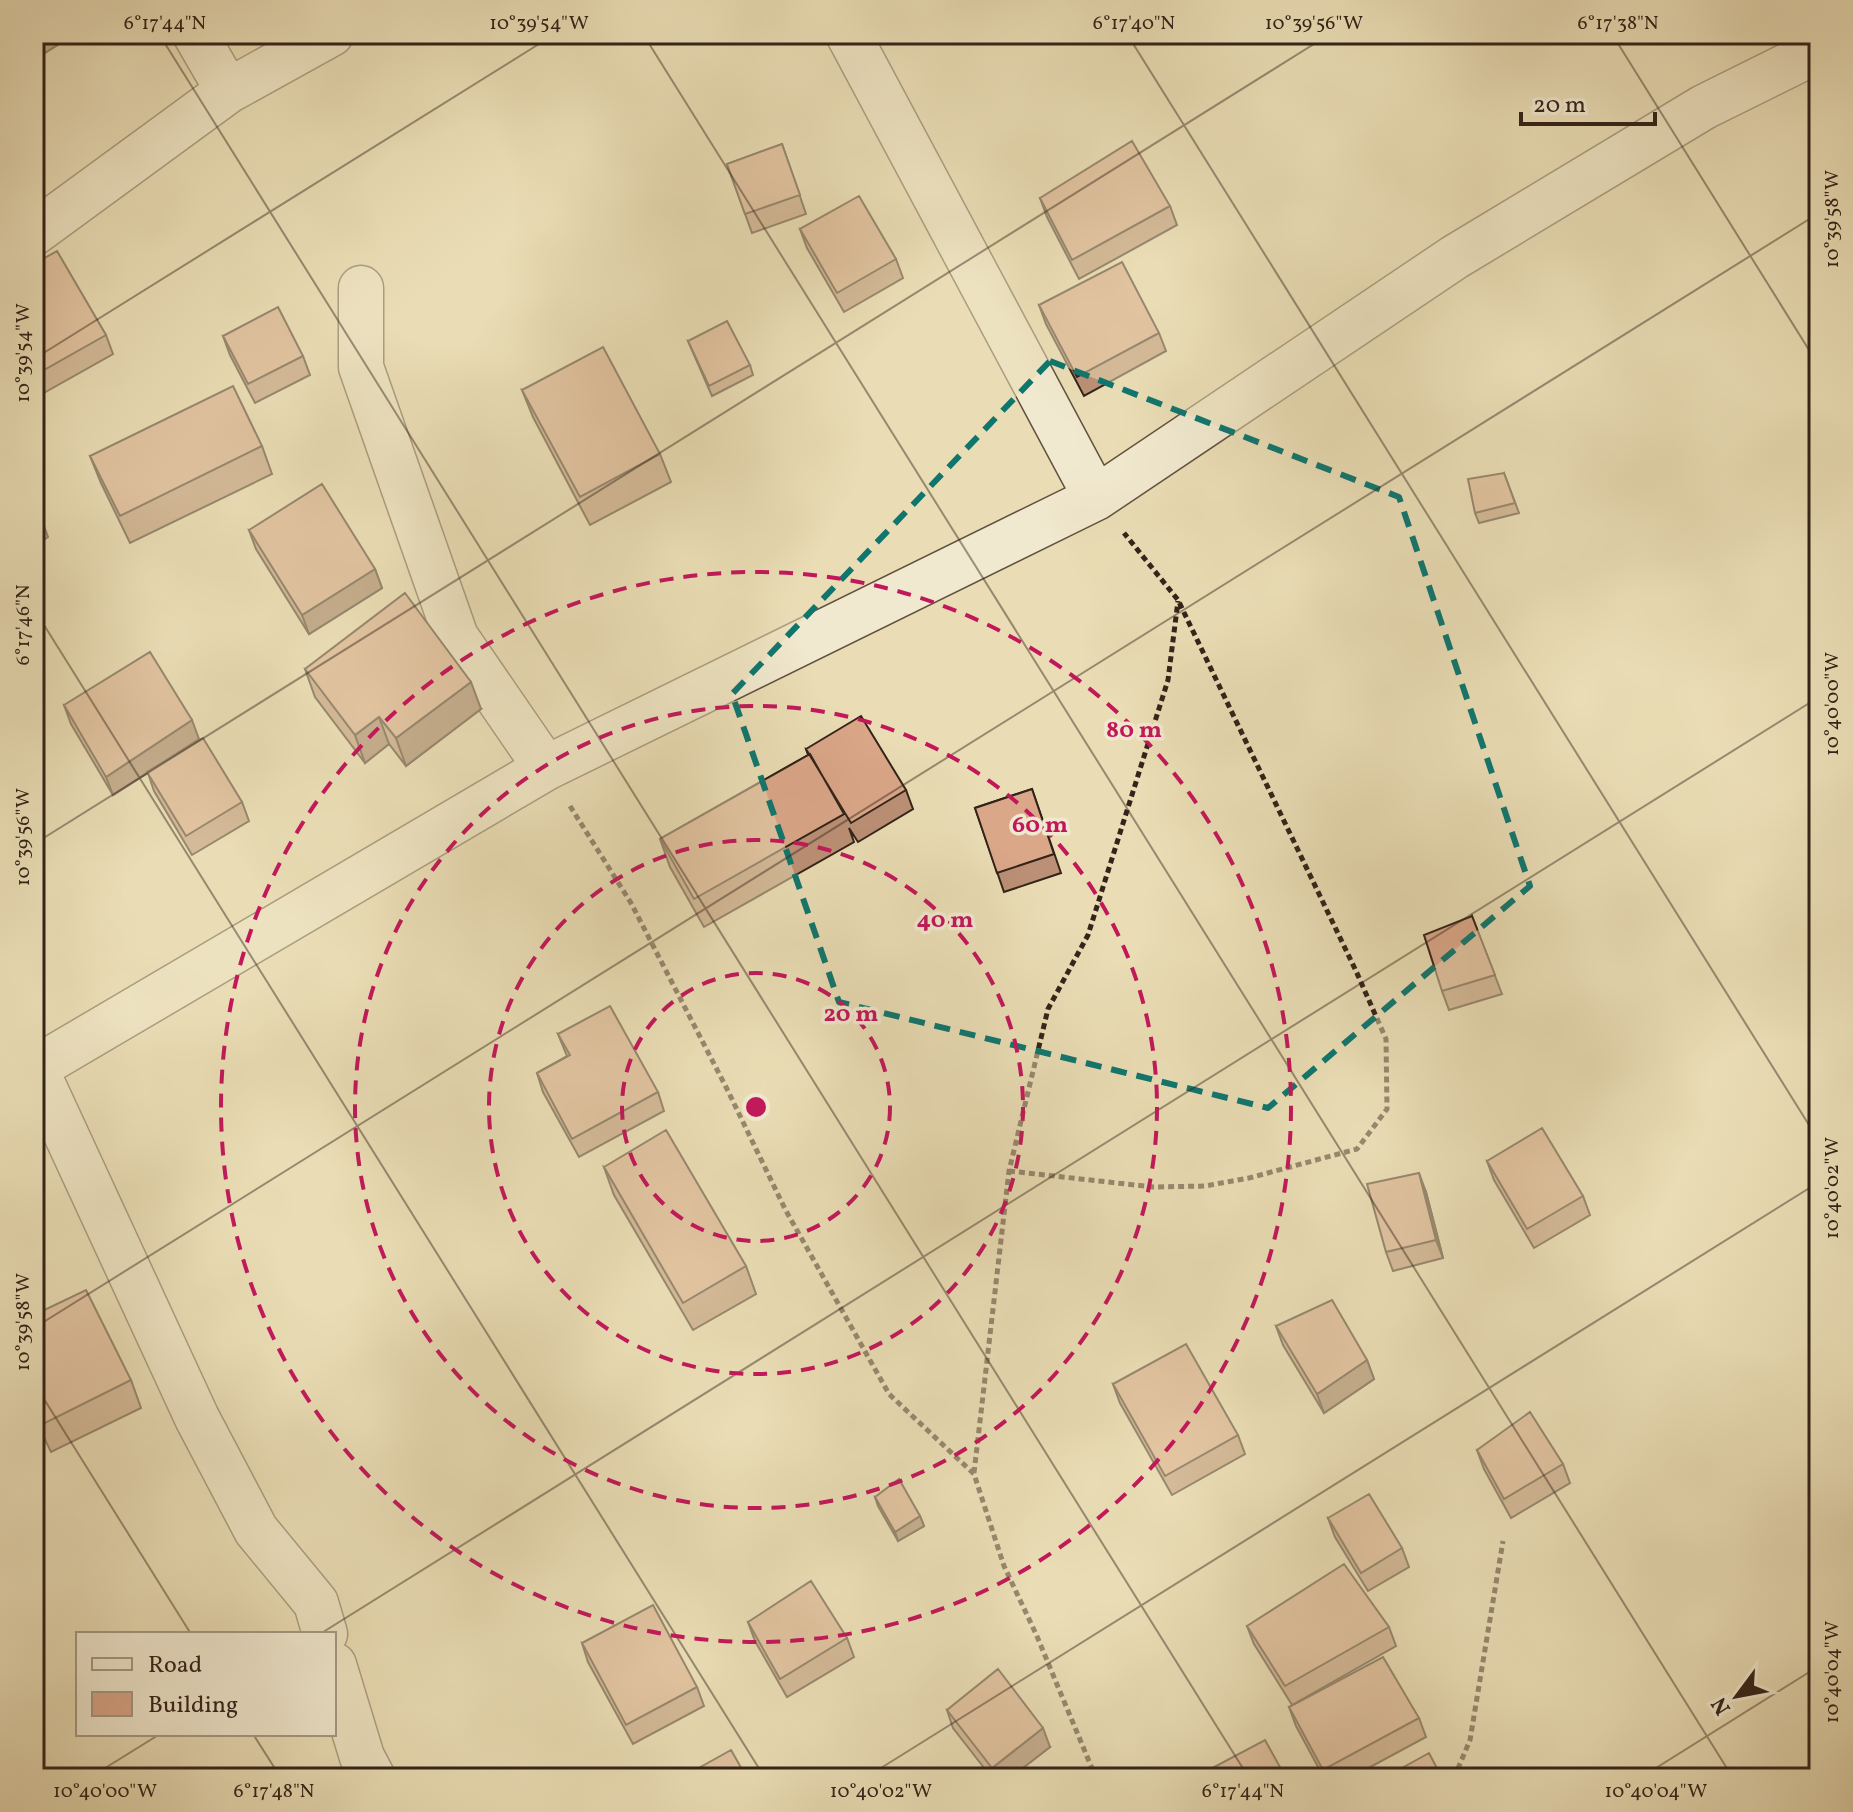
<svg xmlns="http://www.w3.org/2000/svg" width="1853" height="1812" font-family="Vollkorn,serif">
<rect width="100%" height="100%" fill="#eaddb5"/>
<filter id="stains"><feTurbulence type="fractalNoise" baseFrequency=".0025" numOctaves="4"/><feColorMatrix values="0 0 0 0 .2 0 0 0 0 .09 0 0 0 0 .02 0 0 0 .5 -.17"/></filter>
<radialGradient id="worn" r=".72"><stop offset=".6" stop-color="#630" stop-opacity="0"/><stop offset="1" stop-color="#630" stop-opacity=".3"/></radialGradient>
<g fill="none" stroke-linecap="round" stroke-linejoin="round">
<defs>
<path id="minor" d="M 195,34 L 228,91
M 848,34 L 1096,498
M 34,233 L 228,91 L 331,34
M 361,288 L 361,367 L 456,637 L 546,768
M 34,1065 L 197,1418 L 256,1530 L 316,1603 L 325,1634
M 34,1069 L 546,768 L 1096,498 L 1455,257 L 1704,107 L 1819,50
M 334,1665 L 362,1757 L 373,1778"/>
</defs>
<!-- minor casing -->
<use href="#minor" stroke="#615240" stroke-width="47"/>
<!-- path -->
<path stroke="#332319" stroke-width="5" stroke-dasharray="6 4" stroke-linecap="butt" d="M 570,806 L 631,903 L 727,1089 L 785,1209 L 889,1394 L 974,1474 L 1004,1566 L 1036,1634 L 1096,1778
M 1009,1171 L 1153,1187 L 1205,1186 L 1249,1178 L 1357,1149 L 1387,1109 L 1386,1039 L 1356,971 L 1178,600 L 1124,533
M 974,1473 L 1009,1171 L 1048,1009 L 1088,935 L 1168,680 L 1178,601
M 1454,1778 L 1470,1740 L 1503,1541"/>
<!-- minor -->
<use href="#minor" stroke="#f1e9cf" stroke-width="44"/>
</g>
<!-- wall -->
<path fill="#bb9076" stroke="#332319" stroke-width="2" d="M 34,34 L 75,34 L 43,54 L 34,39 Z
M 782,144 L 806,214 L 752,233 L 727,164 Z
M 1040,198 L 1170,206 L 1177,225 L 1079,279 L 1047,217 Z
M 800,229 L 896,259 L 903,278 L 844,312 L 807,248 Z
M 34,264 L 106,335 L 113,354 L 42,394 L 34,380 Z
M 1039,305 L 1159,333 L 1166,351 L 1084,396 L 1046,324 Z
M 223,336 L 303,356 L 310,375 L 255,403 L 230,355 Z
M 688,341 L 750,365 L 753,375 L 712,396 Z
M 522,390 L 660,454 L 671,482 L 590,525 L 533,417 Z
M 262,446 L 272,474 L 130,543 L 101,483 L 90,456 Z
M 1504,473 L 1519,513 L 1479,523 L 1475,513 Z
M 249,530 L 375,569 L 382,588 L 309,634 L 256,549 Z
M 305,669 L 481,709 L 406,766 L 389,744 L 365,763 L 315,697 Z
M 64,705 L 199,739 L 174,756 L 242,802 L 249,821 L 192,855 L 154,791 L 148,773 L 113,795 L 71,724 Z
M 806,749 L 906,790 L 913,809 L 858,842 L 849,828 L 854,842 L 704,927 L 670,867 L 660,839 L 808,755 Z
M 1032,789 L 1061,873 L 1004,892 L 975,808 Z
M 1472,916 L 1502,994 L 1449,1010 L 1442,991 Z
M 558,1034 L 658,1092 L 664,1111 L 579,1157 L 543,1092 L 537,1073 L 567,1056 Z
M 1487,1161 L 1583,1196 L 1590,1215 L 1534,1248 L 1494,1180 Z
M 604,1167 L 746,1266 L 756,1294 L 693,1330 L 614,1195 Z
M 1426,1192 L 1443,1258 L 1393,1271 L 1386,1252 Z
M 34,1315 L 131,1380 L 141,1408 L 51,1452 L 34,1417 Z
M 1276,1326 L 1367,1360 L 1374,1379 L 1324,1413 L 1283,1345 Z
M 1113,1384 L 1238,1435 L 1245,1454 L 1172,1495 L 1120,1403 Z
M 1477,1450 L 1563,1464 L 1570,1483 L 1511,1518 L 1484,1469 Z
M 875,1497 L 920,1516 L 924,1526 L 898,1541 L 878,1506 Z
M 1328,1518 L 1402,1548 L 1409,1567 L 1368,1591 L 1335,1537 Z
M 748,1622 L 847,1638 L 854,1657 L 787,1697 L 755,1641 Z
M 1247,1626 L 1389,1627 L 1396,1646 L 1292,1705 L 1254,1644 Z
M 582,1643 L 697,1687 L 704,1706 L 633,1744 L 588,1662 Z
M 1289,1707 L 1419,1718 L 1426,1737 L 1350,1778 L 1324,1778 L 1296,1726 Z
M 947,1710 L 1050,1747 L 1010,1778 L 992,1778 L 953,1728 Z"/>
<!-- shaded-wall -->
<path fill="#997560" stroke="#332319" stroke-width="2" d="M 57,34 L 75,34 L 43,54 L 40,45 Z
M 41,518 L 48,537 L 34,547 L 34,523 Z
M 375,569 L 382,588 L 309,634 L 302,615 Z
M 471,682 L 481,709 L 406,766 L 396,738 Z
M 379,717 L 389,744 L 365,763 L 355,735 Z
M 192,720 L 199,739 L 113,795 L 106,777 Z
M 1419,1173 L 1426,1192 L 1443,1258 L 1436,1240 Z
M 1367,1360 L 1374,1379 L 1324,1413 L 1317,1394 Z
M 920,1516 L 924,1526 L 898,1541 L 895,1532 Z
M 1043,1728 L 1050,1747 L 1010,1778 L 995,1778 L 992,1768 Z"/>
<!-- building -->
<path fill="#daa789" stroke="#332319" stroke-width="2" d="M 34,34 L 57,34 L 40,45 Z
M 1132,141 L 1170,206 L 1072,260 L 1040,198 Z
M 782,144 L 800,195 L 745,214 L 727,164 Z
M 859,196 L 896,259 L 837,293 L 800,229 Z
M 57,251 L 106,335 L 35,375 L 34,373 L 34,264 Z
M 1122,262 L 1159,333 L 1077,377 L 1039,305 Z
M 278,307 L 303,356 L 248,384 L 223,336 Z
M 727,321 L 750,365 L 709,386 L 688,341 Z
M 603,347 L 660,454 L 580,497 L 522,390 Z
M 233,386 L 262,446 L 120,516 L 90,456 Z
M 1504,473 L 1515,503 L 1475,513 L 1468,479 Z
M 322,484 L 375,569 L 302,615 L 249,530 Z
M 34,507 L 41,518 L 34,523 Z
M 405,593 L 471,682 L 396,738 L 379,717 L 355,735 L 305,669 Z
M 150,652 L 192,720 L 106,777 L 64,705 Z
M 861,716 L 906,790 L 851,823 L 806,749 Z
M 203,738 L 242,802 L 186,836 L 147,772 Z
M 810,754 L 844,814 L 694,899 L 660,839 Z
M 1032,789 L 1054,854 L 997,873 L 975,808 Z
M 1472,916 L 1495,975 L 1442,991 L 1424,935 Z
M 610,1006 L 658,1092 L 572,1139 L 537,1073 L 570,1055 L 558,1034 Z
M 1542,1128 L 1583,1196 L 1527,1229 L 1487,1161 Z
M 666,1130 L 746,1266 L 683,1303 L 604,1167 Z
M 1419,1173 L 1436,1240 L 1386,1252 L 1367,1184 Z
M 86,1290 L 131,1380 L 41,1425 L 34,1410 L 34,1315 Z
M 1332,1300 L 1367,1360 L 1317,1394 L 1276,1326 Z
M 1186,1344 L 1238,1435 L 1165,1476 L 1113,1384 Z
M 1530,1412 L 1563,1464 L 1504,1499 L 1477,1450 Z
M 899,1479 L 920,1516 L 895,1532 L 875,1497 Z
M 1369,1494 L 1402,1548 L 1361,1573 L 1328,1518 Z
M 1344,1564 L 1389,1627 L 1285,1686 L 1247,1626 Z
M 811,1581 L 847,1638 L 780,1679 L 748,1622 Z
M 653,1605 L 697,1687 L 626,1725 L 582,1643 Z
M 1383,1657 L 1419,1718 L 1323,1770 L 1289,1707 Z
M 998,1669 L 1043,1728 L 992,1768 L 947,1710 Z
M 1265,1740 L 1286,1778 L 1206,1778 L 1203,1773 Z
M 731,1750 L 747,1778 L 681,1778 Z
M 1429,1753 L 1442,1778 L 1384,1778 Z"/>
<!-- marked area -->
<path d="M0 0H1853V1812H0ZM 1050,361 L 1399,497 L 1530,886 L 1268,1108 L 839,1002 L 732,694 Z" fill="#eaddb5" fill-opacity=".55" fill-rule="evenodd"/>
<path fill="none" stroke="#0f766e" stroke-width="6" stroke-dasharray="16 10" stroke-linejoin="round" d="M 1050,361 L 1399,497 L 1530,886 L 1268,1108 L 839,1002 L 732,694 Z"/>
<!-- ticks -->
<path fill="none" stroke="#332319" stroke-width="2" stroke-opacity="0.45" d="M 159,34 L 1249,1778M 643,34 L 1733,1778M 1127,34 L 1819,1141M 1612,34 L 1819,366M 34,359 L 555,34M 34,609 L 765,1778M 34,844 L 1330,34M 34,1328 L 1819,213M 34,1383 L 191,1634M 320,1634 L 1819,697M 253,1734 L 281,1778M 89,1778 L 160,1734M 865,1778 L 1819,1182M 1640,1778 L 1819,1666"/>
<!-- distance rings -->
<g fill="none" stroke="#c2185b" stroke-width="4" stroke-dasharray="14 10">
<circle cx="756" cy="1107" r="134"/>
<circle cx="756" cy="1107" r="267"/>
<circle cx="756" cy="1107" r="401"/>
<circle cx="756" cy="1107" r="535"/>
</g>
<circle cx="756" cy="1107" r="12" fill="#c2185b" stroke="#f1e9cf" stroke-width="4"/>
<g font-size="24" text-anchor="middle" font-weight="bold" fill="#c2185b" stroke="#f1e9cf" stroke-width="7" stroke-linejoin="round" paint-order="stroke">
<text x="1134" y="737">80 m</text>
<text x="1040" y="832">60 m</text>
<text x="945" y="927">40 m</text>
<text x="851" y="1021">20 m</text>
</g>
<!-- margin -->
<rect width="1853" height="1812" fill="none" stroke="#eaddb5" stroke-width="88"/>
<!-- legend -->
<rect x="76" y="1632" width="260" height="104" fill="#f1e9cf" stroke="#a59a86" stroke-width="2"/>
<rect x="92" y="1658" width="40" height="12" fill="#f1e9cf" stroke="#a59a86" stroke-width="2"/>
<text x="148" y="1672" font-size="24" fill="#332319">Road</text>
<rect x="92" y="1692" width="40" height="24" fill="#daa789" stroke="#a59a86" stroke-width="2"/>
<text x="148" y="1712" font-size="24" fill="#332319">Building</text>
<!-- north arrow -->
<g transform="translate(1737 1696) rotate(238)" stroke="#f1e9cf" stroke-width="6" paint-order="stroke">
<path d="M0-6L14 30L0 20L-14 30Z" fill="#332319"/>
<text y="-12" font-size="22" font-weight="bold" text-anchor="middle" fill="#332319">N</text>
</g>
<!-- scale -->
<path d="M1521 112v12h134v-12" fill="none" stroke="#332319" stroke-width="4"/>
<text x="1533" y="112" font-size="24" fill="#332319" stroke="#f1e9cf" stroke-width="6" paint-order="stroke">20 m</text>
<rect x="44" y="44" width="1765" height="1724" fill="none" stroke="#332319" stroke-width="3"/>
<g font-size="20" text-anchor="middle" fill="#332319">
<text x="165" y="29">6°17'44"N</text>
<text x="539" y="29">10°39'54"W</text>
<text x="1134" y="29">6°17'40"N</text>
<text x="1314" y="29">10°39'56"W</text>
<text x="1618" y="29">6°17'38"N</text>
<text transform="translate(1831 219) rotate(-90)" y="7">10°39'58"W</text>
<text transform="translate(22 353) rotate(-90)" y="7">10°39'54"W</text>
<text transform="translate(22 625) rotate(-90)" y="7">6°17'46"N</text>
<text transform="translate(1831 704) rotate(-90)" y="7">10°40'00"W</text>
<text transform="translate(22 837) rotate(-90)" y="7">10°39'56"W</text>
<text transform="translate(1831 1188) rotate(-90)" y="7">10°40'02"W</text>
<text transform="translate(22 1322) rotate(-90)" y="7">10°39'58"W</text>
<text transform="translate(1831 1672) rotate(-90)" y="7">10°40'04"W</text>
<text x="105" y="1797">10°40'00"W</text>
<text x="274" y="1797">6°17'48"N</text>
<text x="881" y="1797">10°40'02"W</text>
<text x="1243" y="1797">6°17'44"N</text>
<text x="1656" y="1797">10°40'04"W</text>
</g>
<rect width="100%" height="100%" filter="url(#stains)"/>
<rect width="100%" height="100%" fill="url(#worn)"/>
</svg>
